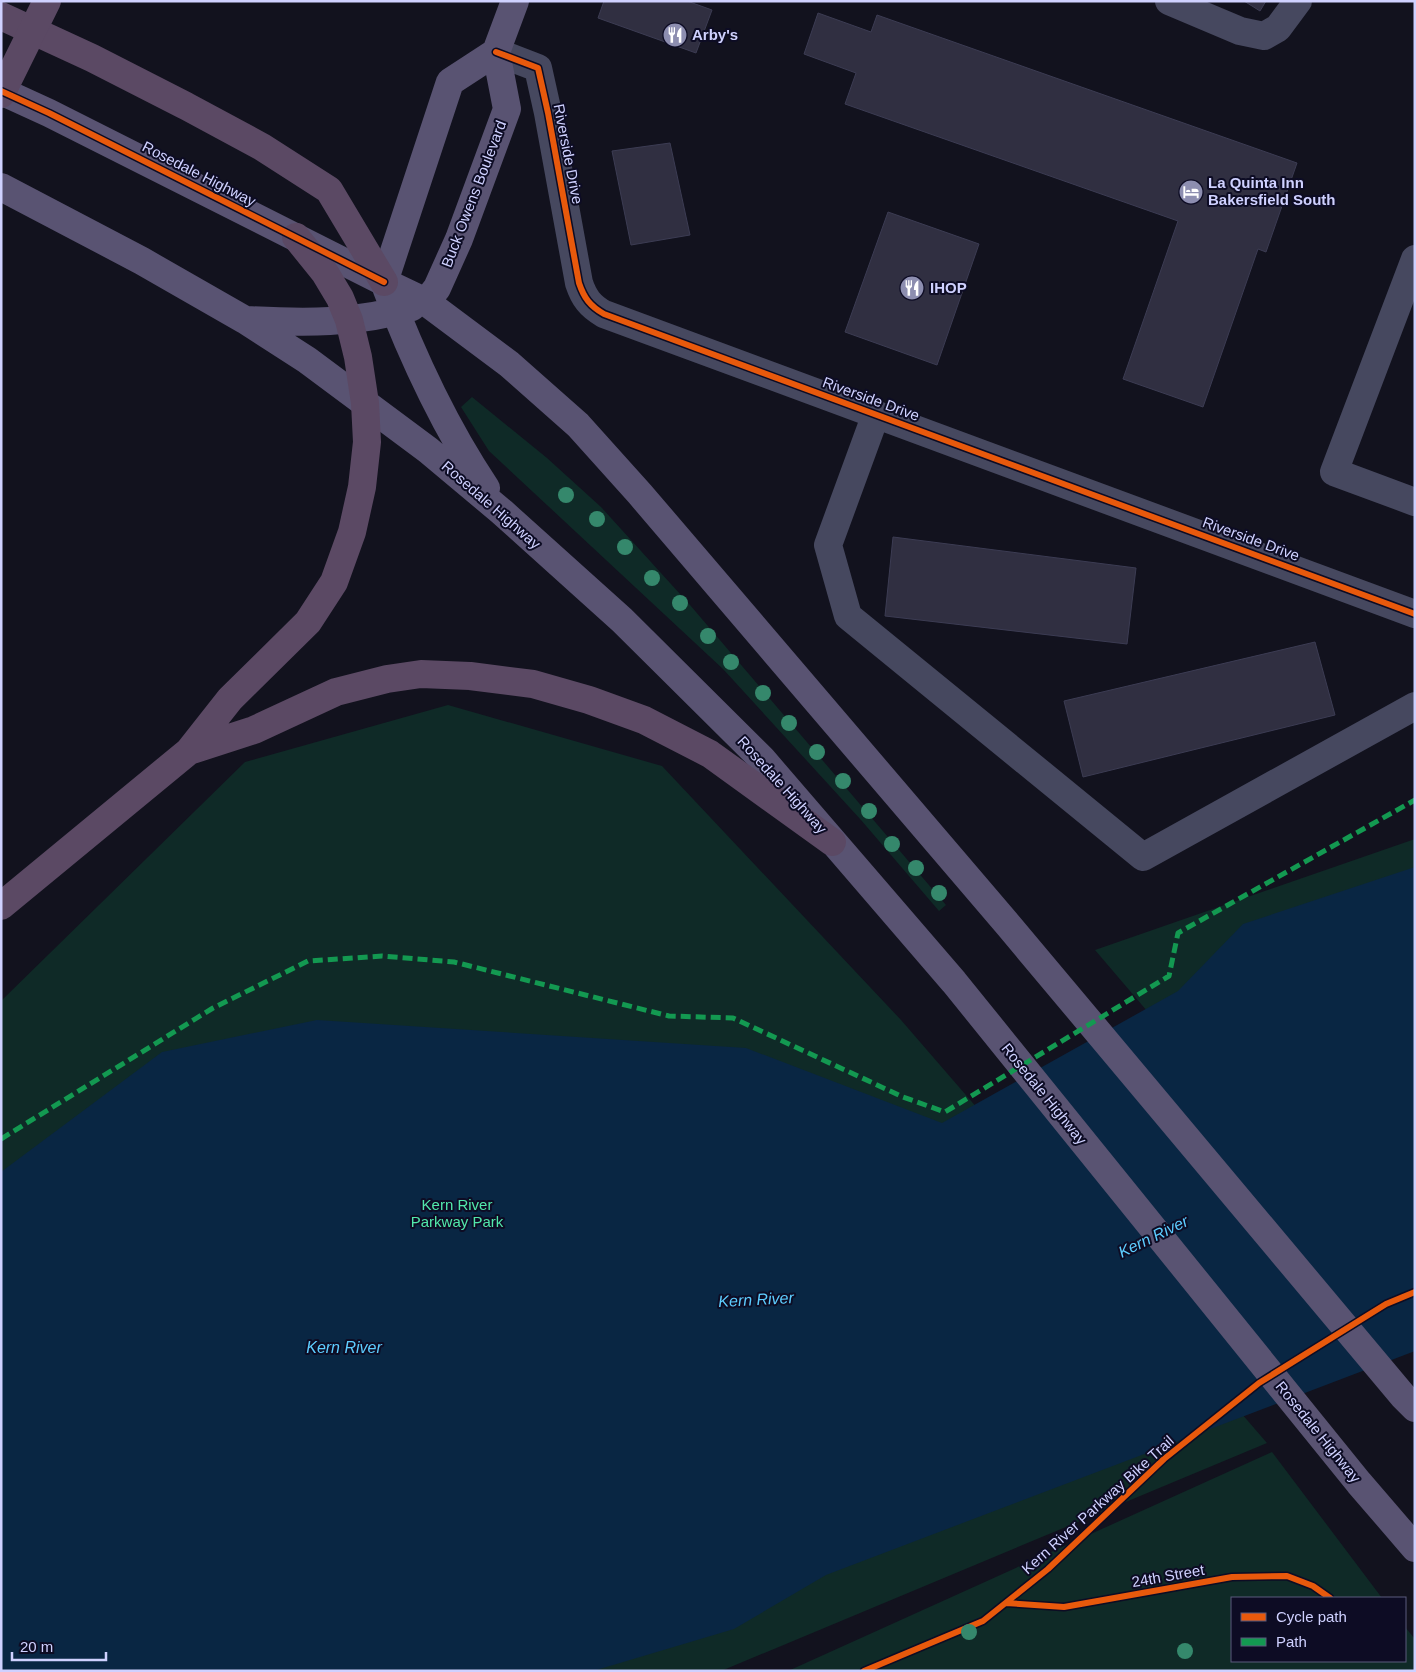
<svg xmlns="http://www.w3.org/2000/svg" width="1416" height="1672" font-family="Helvetica,sans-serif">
<rect width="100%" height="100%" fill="#12121e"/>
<!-- green -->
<path fill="#0f2a27" d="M 472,397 L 547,458 L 601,507 L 690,605 L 946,905 L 939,911 L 861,820 L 723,669 L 489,451 L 461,407 Z
M 448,705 L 662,766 L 901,1020 L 1267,1443 L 721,1671 L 1,1671 L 1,1001 L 245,762 Z
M 1415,839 L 1415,1325 L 1095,950 Z
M 1272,1452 L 1382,1598 L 1232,1598 L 1232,1661 L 1405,1661 L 1405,1627 L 1415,1639 L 1415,1671 L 788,1671 Z"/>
<!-- water -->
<path fill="#092643" d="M 1415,867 L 1415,1351 L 826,1575 L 734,1629 L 593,1671 L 1,1671 L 1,1172 L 162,1052 L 317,1020 L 746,1048 L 942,1123 L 1178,991 L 1243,924 Z"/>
<!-- building -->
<path fill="#302f41" stroke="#3c3c53" d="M 604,1 L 687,1 L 712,10 L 696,53 L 598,18 Z
M 1244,1 L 1266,1 L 1260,11 Z
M 818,13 L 871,32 L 877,15 L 1297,163 L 1266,252 L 1258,249 L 1203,407 L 1123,379 L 1178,221 L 845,104 L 856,73 L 804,54 Z
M 670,143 L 690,235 L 631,245 L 612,151 Z
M 888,212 L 979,244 L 937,365 L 845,332 Z
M 893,537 L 1136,568 L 1127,644 L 885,616 Z
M 1315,642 L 1335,715 L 1083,777 L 1064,701 Z"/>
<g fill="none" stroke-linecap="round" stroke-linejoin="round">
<!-- minor -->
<path stroke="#46485f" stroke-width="28" d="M 1169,1 L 1240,31 L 1264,36 L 1278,28 L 1298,1
M 496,52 L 538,68 L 548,113 L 579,283 C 584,298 590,306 604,314 L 1415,614
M 1415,259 L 1334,472 L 1415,502
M 876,414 L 828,545 L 848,616 L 1143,857 L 1415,706"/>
<!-- major -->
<path stroke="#595372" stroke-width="28" d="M 1,91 L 49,113 L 384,282 L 426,302 L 509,364 L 578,425 L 640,494 L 1009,926 L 1403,1396 L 1415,1408
M 1,187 L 142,261 L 245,320 L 307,360 L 428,450 L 502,512 L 622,620 L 762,759 L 954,982 L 1359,1483 L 1415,1548
M 384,282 L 450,82 L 496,52
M 384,282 C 411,354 443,424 486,488
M 426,302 L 437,288 L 459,239 L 507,109 L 496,52 L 515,1
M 247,320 C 304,323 356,324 412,307"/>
<!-- highway -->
<path stroke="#5b4964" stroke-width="28" d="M 1,16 L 92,58 L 186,106 L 262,147 L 329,190 L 384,282
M 189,751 L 254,730 L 336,692 L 387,679 L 421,674 L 470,676 L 533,684 L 589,700 L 644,720 L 710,754 L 832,842
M 1,906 L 189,751 L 230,699 L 308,622 L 334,582 L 352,532 L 362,487 L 367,442 L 365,403 L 358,357 L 349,320 L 340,298 L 325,273 L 296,237"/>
<!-- highway-bridge -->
<path stroke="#5b4964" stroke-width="28" d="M 1,94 L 47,1"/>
<!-- quiet -->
<path stroke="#139951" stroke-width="5" stroke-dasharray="10 5" stroke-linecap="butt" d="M 1,1139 L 213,1008 L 308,961 L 382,956 L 454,962 L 669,1016 L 733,1018 L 903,1097 L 945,1112 L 1169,976 L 1178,933 L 1415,800"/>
<defs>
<path id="cycleway" d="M 496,52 L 538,68 L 548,113 L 579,283 C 584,298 590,306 604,314 L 1415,614
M 1,91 L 49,113 L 384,282
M 1006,1603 L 1064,1607 L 1232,1577 L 1287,1576 L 1313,1586 L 1330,1598
M 864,1671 L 983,1621 L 1048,1569 L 1164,1459 L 1259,1383 L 1386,1304 L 1415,1292"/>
</defs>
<!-- cycleway casing -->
<use href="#cycleway" stroke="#0d0c24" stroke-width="9"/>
<!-- cycleway -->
<use href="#cycleway" stroke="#e8590c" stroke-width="6"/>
</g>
<!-- trees -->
<g fill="#35886c">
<circle cx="566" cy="495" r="8"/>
<circle cx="597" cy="519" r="8"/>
<circle cx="625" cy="547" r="8"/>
<circle cx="652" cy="578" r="8"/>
<circle cx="680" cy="603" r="8"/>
<circle cx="708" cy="636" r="8"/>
<circle cx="731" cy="662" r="8"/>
<circle cx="763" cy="693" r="8"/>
<circle cx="789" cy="723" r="8"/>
<circle cx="817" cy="752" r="8"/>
<circle cx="843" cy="781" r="8"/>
<circle cx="869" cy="811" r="8"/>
<circle cx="892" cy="844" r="8"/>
<circle cx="916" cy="868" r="8"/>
<circle cx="939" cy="893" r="8"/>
<circle cx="969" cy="1632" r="8"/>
<circle cx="1185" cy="1651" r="8"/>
</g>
<!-- icons -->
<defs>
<symbol id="restaurant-disc" viewBox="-11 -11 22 22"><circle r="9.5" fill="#8d8eb0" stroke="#0d0c24"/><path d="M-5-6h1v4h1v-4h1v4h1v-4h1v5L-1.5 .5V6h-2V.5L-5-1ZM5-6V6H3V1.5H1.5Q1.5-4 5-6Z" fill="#fff"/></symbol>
<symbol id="hotel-disc" viewBox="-11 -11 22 22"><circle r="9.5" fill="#8d8eb0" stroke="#0d0c24"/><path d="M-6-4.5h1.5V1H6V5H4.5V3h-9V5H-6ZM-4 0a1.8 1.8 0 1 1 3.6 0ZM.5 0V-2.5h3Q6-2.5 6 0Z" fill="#fff"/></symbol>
</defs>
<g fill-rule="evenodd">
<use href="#restaurant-disc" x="661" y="21" width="28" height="28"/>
<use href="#hotel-disc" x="1177" y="178" width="28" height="28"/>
<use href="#restaurant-disc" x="898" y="274" width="28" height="28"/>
</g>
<g text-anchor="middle" stroke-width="4" stroke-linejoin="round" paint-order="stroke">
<!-- poi labels -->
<g font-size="15" font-weight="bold" fill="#cfd1ff" stroke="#0d0c24" text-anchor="start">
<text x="692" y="40">Arby's</text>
<text x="1208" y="188">La Quinta Inn<tspan x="1208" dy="17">Bakersfield South</tspan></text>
<text x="930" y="293">IHOP</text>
</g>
<!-- street labels -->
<g font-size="15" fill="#cfd1ff" stroke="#0d0c24">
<text transform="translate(568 154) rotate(79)" y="5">Riverside Drive</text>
<text transform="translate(199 174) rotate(27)" y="5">Rosedale Highway</text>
<text transform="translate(474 194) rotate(-69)" y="5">Buck Owens Boulevard</text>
<text transform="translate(871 399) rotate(20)" y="5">Riverside Drive</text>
<text transform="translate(491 505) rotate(41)" y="5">Rosedale Highway</text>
<text transform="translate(1251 539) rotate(20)" y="5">Riverside Drive</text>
<text transform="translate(782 785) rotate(48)" y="5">Rosedale Highway</text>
<text transform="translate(1044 1094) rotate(51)" y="5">Rosedale Highway</text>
<text transform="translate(1318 1432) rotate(51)" y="5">Rosedale Highway</text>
<text transform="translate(1098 1505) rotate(-42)" y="5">Kern River Parkway Bike Trail</text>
<text transform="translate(1168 1576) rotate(-10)" y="5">24th Street</text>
</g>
<!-- park labels -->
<g font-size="15" fill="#52e8ab" stroke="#0d0c24">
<text x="457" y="1210">Kern River<tspan x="457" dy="17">Parkway Park</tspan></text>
</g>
<!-- water labels -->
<g font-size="16" font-style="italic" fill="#5dcdff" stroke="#0d0c24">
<text transform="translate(1153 1236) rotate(-26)" y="6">Kern River</text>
<text transform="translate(756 1299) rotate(-3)" y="6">Kern River</text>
<text x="344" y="1353">Kern River</text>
</g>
</g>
<!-- border -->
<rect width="1416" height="1672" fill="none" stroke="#cfd1ff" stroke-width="5"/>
<!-- legend -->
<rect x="1231" y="1597" width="175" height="65" fill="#0d0c24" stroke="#5b5b7c"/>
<rect x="1241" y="1613" width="25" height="8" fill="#e8590c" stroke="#5b5b7c"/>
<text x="1276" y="1622" font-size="15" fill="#cfd1ff">Cycle path</text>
<rect x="1241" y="1638" width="25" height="8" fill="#139951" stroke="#5b5b7c"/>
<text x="1276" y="1647" font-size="15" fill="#cfd1ff">Path</text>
<!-- scale -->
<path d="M12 1652v8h94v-8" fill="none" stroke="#cfd1ff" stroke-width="2.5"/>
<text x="20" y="1652" font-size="15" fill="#cfd1ff" stroke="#0d0c24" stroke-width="4" paint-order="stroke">20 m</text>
</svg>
